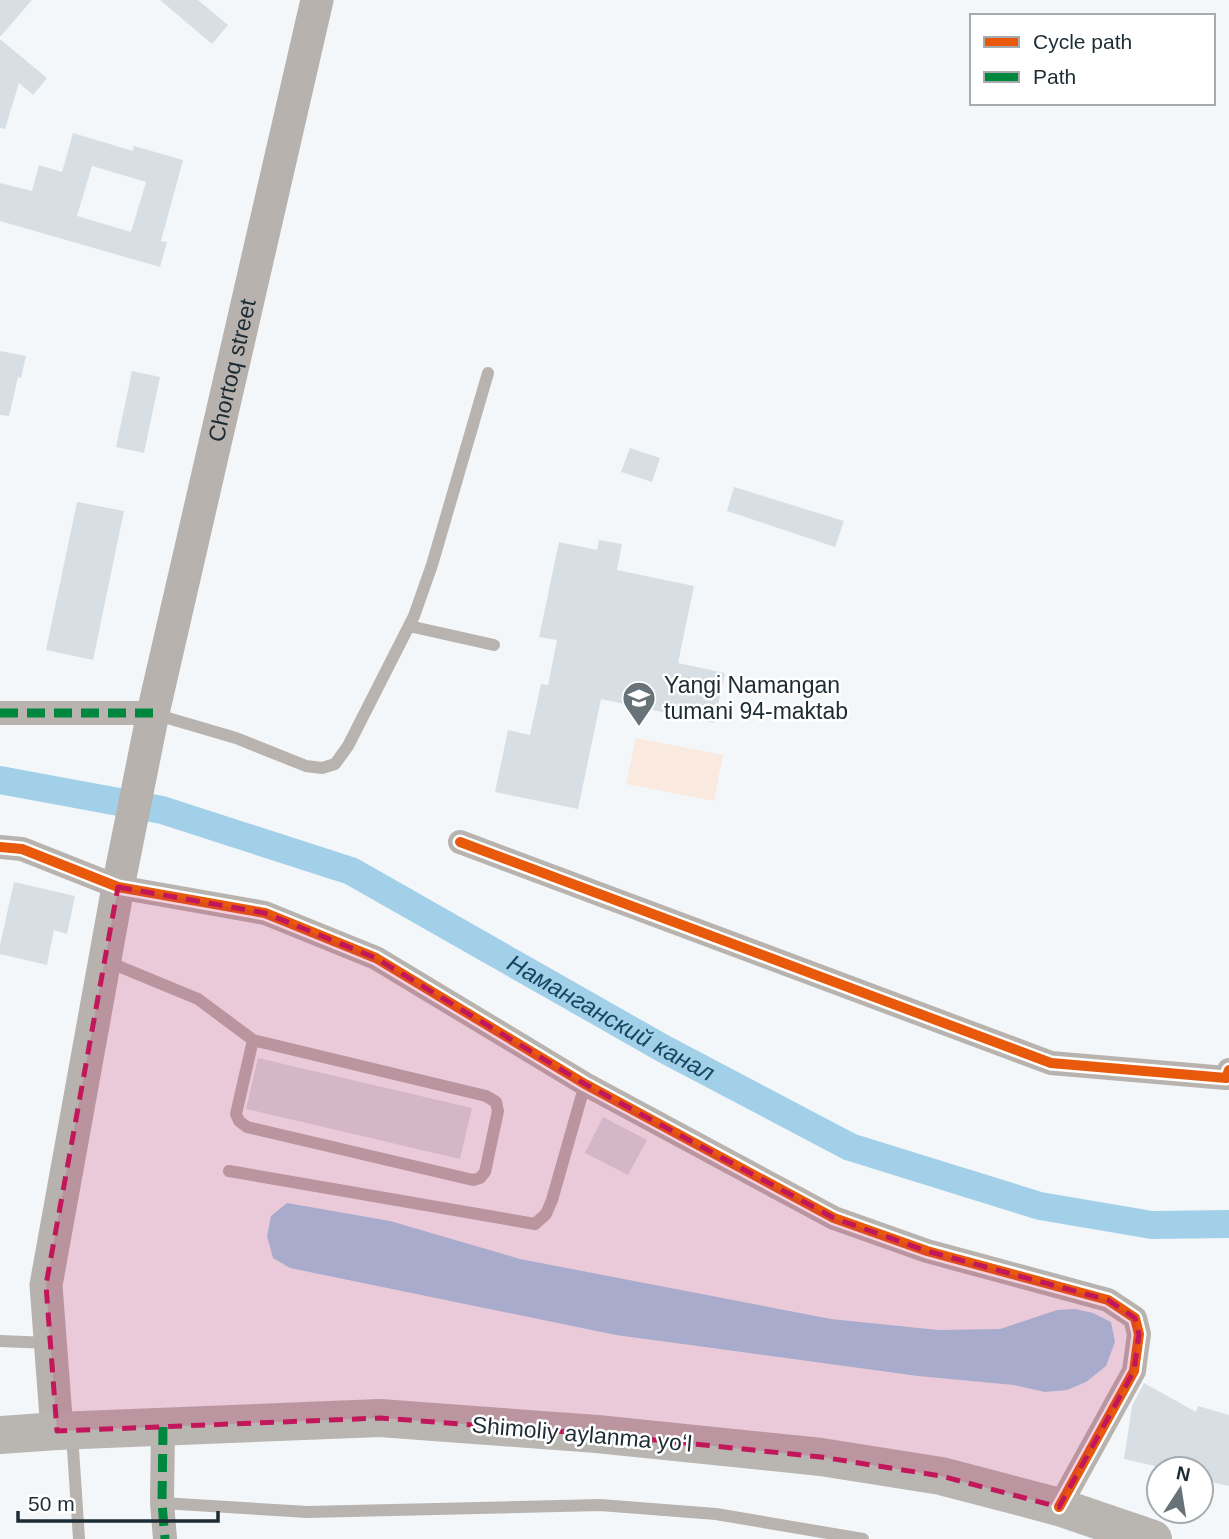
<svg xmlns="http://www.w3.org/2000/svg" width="1229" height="1539" font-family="Arial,sans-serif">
<rect width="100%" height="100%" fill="#f4f7f9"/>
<!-- green -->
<path fill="#fae9de" d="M 636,738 L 723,755 L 714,801 L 626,784 Z"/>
<!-- water -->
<path fill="#a2d0e9" d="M 287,1203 L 390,1221 L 520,1259 L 831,1319 L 938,1330 L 1000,1329 L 1057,1310 L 1075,1309 L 1093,1313 L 1111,1322 L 1115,1342 L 1106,1366 L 1086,1382 L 1067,1390 L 1045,1392 L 1014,1385 L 918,1376 L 616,1335 L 290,1268 L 273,1258 L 267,1236 L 271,1216 Z"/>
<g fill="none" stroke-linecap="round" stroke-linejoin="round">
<!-- canal -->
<path stroke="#a2d0e9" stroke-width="28" id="s1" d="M 0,780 L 162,810 L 351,871 L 664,1049 L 850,1147 L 1040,1206 L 1152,1225 L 1229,1224"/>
</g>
<!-- building -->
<path fill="#d7dfe4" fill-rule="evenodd" d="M 0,0 L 32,0 L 0,37 Z
M 160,0 L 198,0 L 228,25 L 212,44 Z
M 0,39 L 47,78 L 33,95 L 19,83 L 5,129 L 0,128 Z
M 73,133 L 133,151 L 134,146 L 183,160 L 161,241 L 167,242 L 160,267 L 0,221 L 0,183 L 32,191 L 39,165 L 62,172 ZM 92,166 L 146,182 L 131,232 L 77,216 Z
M 0,351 L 26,356 L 21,378 L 18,377 L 9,416 L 0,415 Z
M 132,371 L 160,377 L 144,453 L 116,447 Z
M 630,448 L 660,458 L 652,482 L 621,472 Z
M 734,487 L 844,521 L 835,547 L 727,511 Z
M 77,502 L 124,511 L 93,660 L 46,650 Z
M 599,540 L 622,544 L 617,570 L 694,586 L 678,663 L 725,673 L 714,723 L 601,699 L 578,809 L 495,792 L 508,730 L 530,735 L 541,684 L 548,685 L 557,640 L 539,637 L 559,542 L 597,550 Z
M 14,882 L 75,896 L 67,934 L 54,930 L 47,965 L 0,954 L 0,945 Z
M 258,1058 L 472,1108 L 460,1159 L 246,1109 Z
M 603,1117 L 647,1140 L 628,1175 L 585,1153 Z
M 1144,1383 L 1196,1412 L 1198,1406 L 1229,1415 L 1229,1486 L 1201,1480 L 1201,1469 L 1168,1469 L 1124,1459 L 1132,1406 Z"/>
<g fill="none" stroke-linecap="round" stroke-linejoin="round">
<!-- lane -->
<path stroke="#b8b3af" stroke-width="12" d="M 409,626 L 494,645
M 154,714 L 236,738 L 306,766 L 322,768 L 335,764 L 348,746 L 414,616 L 432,565 L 488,373
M 106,961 L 198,999 L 253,1040 L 486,1096 L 496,1102 L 498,1111 L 485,1172 L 480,1178 L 473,1180 L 247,1127 L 239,1121 L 236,1114 L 253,1040
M 229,1171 L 535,1224 L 546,1214 L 552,1200 L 585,1084
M 0,1341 L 50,1343
M 72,1434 L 79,1539
M 162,1503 L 308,1512 L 600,1505 L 716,1514 L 863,1539"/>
<!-- street -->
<path stroke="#b8b3af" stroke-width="24" d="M 0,713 L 153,713
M 460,842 L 1051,1063 L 1226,1078 L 1229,1070
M 0,847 L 22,849 L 118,887 L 265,913 L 376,958 L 585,1084 L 834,1218 L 927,1251 L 1108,1300 L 1135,1318 L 1139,1334 L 1134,1371 L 1059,1507
M 163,1427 L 162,1503 L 165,1539"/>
<!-- secondary -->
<path stroke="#b7b2ae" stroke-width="33" id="s2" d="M 57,1431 L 46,1285 L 118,887 L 153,713 L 317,0"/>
<!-- primary -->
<path stroke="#b9b6b2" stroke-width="38" d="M 0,1435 L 57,1431 L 380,1418 L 597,1434 L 821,1457 L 941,1476 L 1059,1507 L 1153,1539"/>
<!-- quiet -->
<path stroke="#00873e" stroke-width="9" stroke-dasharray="18 9" stroke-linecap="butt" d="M 0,713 L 153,713
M 163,1427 L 162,1503 L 165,1539"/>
<defs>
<path id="cycleway" d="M 460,842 L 1051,1063 L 1226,1078 L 1229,1070
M 0,847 L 22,849 L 118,887 L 265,913 L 376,958 L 585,1084 L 834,1218 L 927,1251 L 1108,1300 L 1135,1318 L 1139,1334 L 1134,1371 L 1059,1507"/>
</defs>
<!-- cycleway casing -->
<use href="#cycleway" stroke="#fff" stroke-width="15"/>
<!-- cycleway -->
<use href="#cycleway" stroke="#e8590c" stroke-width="10"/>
</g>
<!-- marked area -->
<path fill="#c2185b" fill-opacity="0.2" stroke="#c2185b" stroke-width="5" stroke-dasharray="14 9" stroke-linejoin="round" d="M 118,887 L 265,913 L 376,958 L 585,1084 L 834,1218 L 927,1251 L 1108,1300 L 1135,1318 L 1139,1334 L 1134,1371 L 1059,1507 L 941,1476 L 821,1457 L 597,1434 L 380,1418 L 57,1431 L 46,1285 Z"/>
<!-- icons -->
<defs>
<symbol id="school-pin" viewBox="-11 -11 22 30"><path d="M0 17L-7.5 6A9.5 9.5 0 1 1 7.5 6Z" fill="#687379" stroke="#fff"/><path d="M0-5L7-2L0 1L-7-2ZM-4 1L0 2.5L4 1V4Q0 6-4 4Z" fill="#fff"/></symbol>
</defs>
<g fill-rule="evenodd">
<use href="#school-pin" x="620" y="679" width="38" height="52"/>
</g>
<g text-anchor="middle" stroke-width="5" stroke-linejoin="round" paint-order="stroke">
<!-- street labels -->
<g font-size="23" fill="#1d2c34" stroke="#fff">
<text dy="8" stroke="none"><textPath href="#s2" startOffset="1080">Chortoq street</textPath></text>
<text transform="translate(582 1434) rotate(5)" y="8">Shimoliy aylanma yoʻl</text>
</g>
<!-- poi labels -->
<g font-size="23" fill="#1d2c34" stroke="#fff" text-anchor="start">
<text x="664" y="693">Yangi Namangan<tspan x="664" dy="26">tumani 94-maktab</tspan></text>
</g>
<!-- water labels -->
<g font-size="24" font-style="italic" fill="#144860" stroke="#fff">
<text dy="8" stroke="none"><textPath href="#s1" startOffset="662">Наманганский канал</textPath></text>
</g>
</g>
<!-- legend -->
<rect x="970" y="14" width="245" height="91" fill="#ffffff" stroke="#a5abae" stroke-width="2"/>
<rect x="984" y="37" width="35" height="10" fill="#e8590c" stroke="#a5abae" stroke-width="2"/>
<text x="1033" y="49" font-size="21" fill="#1d2c34">Cycle path</text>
<rect x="984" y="72" width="35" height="10" fill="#00873e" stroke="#a5abae" stroke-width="2"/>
<text x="1033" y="84" font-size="21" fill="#1d2c34">Path</text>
<!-- north arrow -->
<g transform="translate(1180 1490) rotate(12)"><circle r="33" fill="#ffffff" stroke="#a5abae" stroke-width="2"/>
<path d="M0-5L12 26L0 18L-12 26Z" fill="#687379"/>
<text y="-10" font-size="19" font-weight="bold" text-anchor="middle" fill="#1d2c34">N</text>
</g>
<!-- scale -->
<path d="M18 1511v10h200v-10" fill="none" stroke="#1d2c34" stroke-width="3.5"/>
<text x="28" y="1511" font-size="21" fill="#1d2c34" stroke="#ffffff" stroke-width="5" paint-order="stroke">50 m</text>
</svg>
